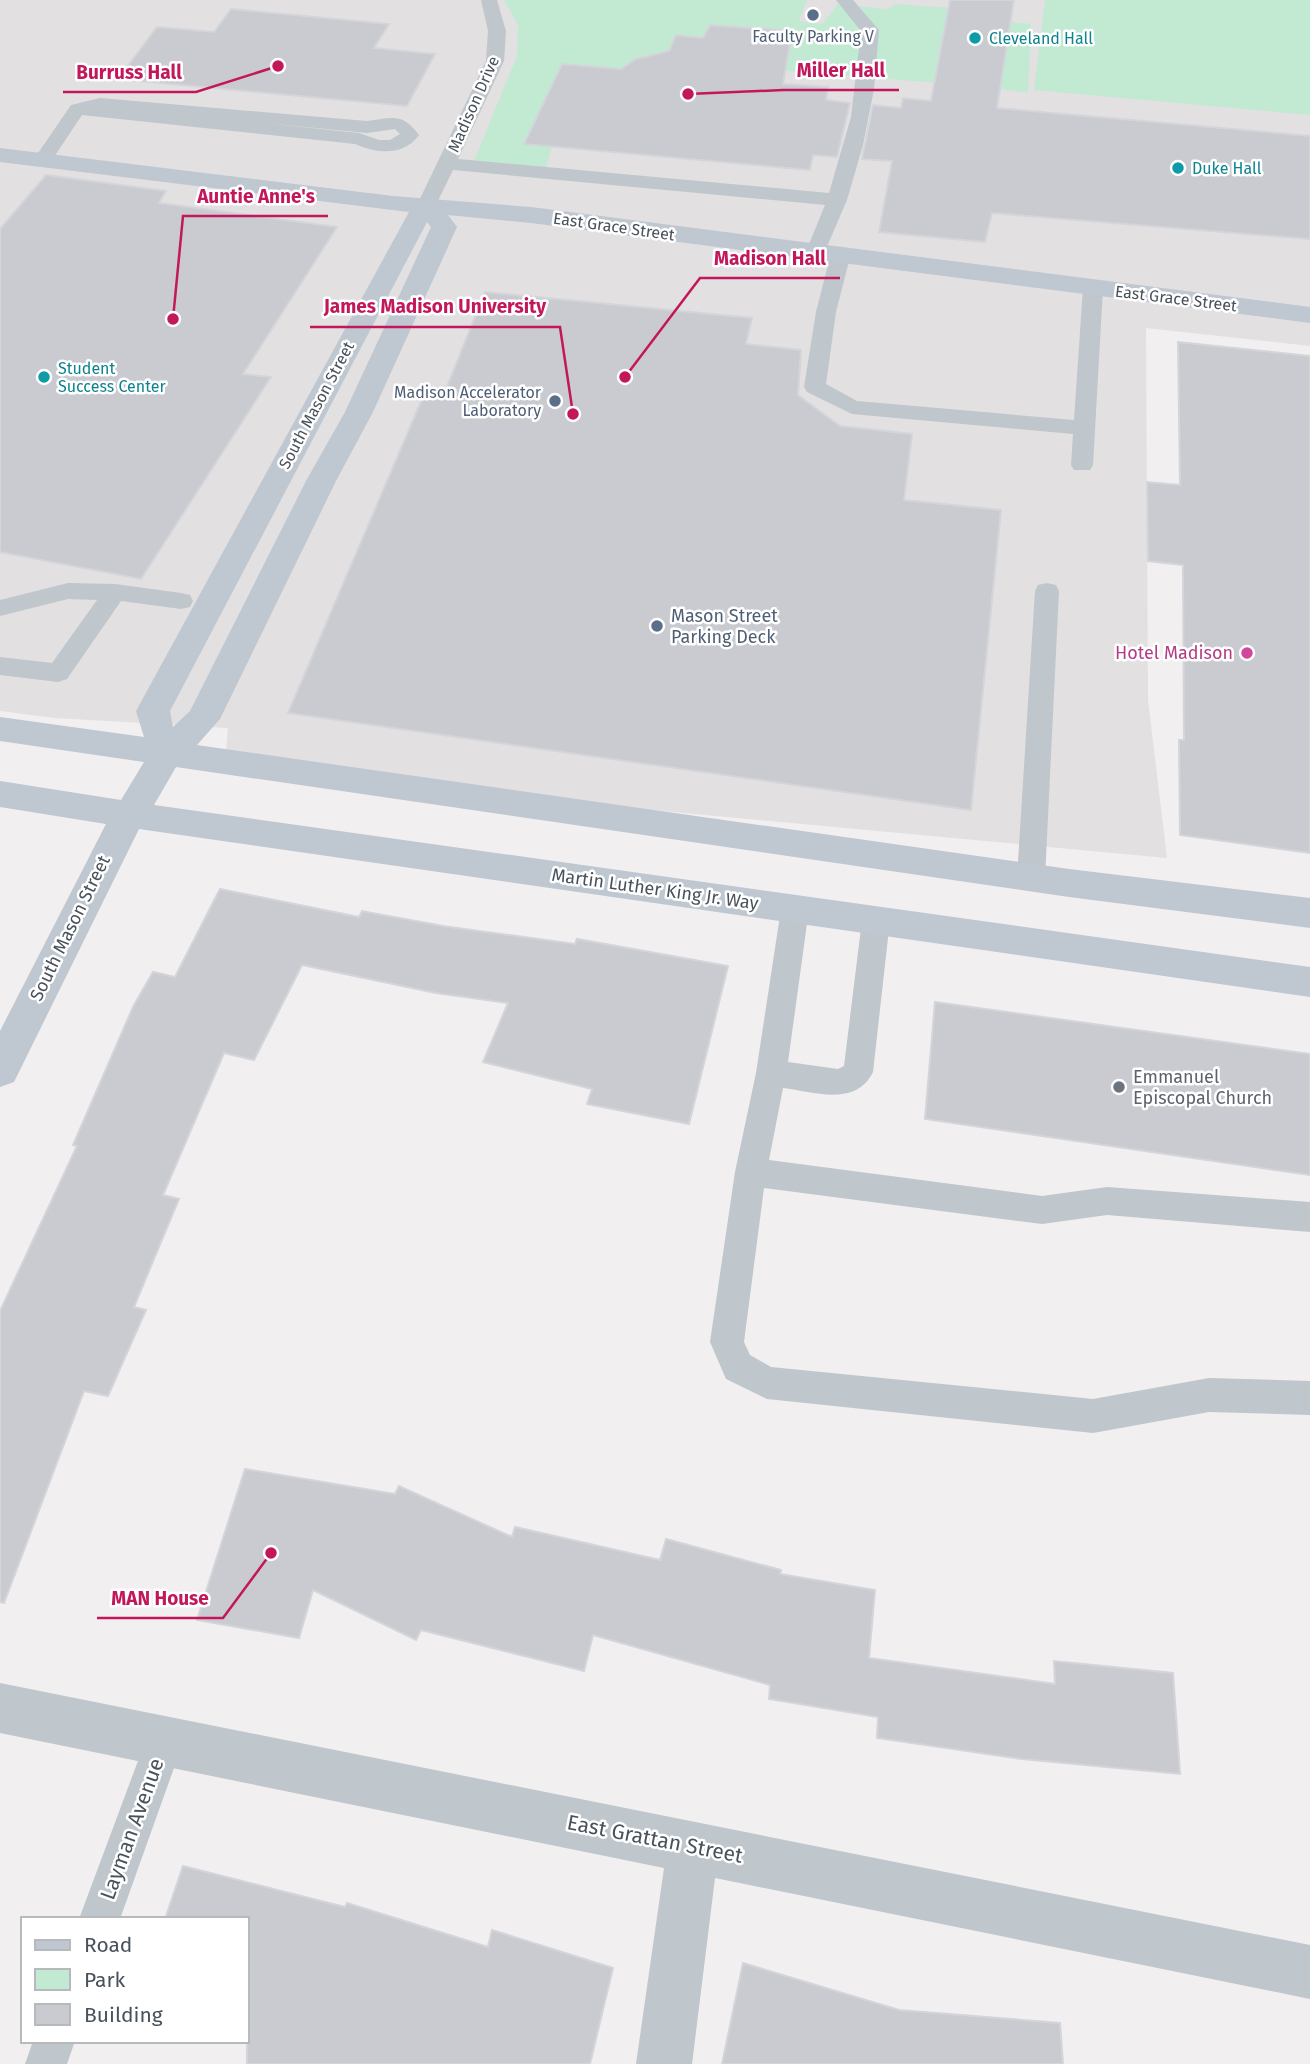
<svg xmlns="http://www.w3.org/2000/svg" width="1310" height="2064" font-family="'Fira Sans',sans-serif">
<rect width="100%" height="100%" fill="#f1efef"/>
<!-- education -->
<path fill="#e2e0e0" d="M 0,0 L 1310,0 L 1310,346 L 1146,328 L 1148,700 L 1167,858 L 535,799 L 226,750 L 228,728 L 55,718 L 0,711 Z"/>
<!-- green -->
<path fill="#c2ead3" d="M 504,0 L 807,0 L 799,21 L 822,24 L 838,4 L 887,9 L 896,4 L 949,8 L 1005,58 L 1011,22 L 1031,24 L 1028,93 L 978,86 L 785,71 L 792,32 L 703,38 L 676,35 L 666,57 L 649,55 L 631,62 L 628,70 L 552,146 L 545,173 L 472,166 L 517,56 L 518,25 Z
M 1045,0 L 1310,0 L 1310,115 L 1034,90 Z"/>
<!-- building -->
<path fill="#cacbd1" stroke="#d4d5da" stroke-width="2" d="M 950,0 L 1014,0 L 997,108 L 1310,136 L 1310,239 L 992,213 L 985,242 L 879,232 L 892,161 L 862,159 L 873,105 L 901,108 L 903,98 L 931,101 Z
M 231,9 L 389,24 L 374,48 L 435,54 L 407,106 L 118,79 L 157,27 L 214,32 Z
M 710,25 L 792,31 L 783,84 L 828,87 L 826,100 L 850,103 L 837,157 L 813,155 L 810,170 L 524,144 L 562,64 L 621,69 L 636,59 L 669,51 L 676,35 L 703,38 Z
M 46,175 L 166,191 L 159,203 L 337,227 L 243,374 L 271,377 L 141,579 L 0,552 L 0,229 Z
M 485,292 L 752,318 L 746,344 L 801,350 L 798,395 L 840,426 L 912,434 L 904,500 L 1001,510 L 971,810 L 288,713 L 425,392 L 444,394 Z
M 1178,342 L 1310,356 L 1310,853 L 1180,835 L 1179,740 L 1184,740 L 1183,565 L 1148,561 L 1147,482 L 1180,485 Z
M 220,889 L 359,917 L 362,911 L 443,926 L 575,944 L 577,939 L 728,966 L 689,1124 L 587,1104 L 592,1089 L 483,1062 L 508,1003 L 436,993 L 302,965 L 254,1060 L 224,1053 L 163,1195 L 179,1199 L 134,1307 L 146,1310 L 108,1396 L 84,1391 L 4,1603 L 0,1602 L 0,1311 L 77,1146 L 73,1145 L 133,1007 L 153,972 L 175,977 Z
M 935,1002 L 1310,1054 L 1310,1175 L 925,1119 Z
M 245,1469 L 395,1494 L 399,1486 L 512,1537 L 515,1527 L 660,1560 L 666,1539 L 781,1570 L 780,1574 L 875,1590 L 869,1658 L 1055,1684 L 1054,1661 L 1173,1673 L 1180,1774 L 1022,1759 L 877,1738 L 878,1717 L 769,1699 L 770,1685 L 593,1635 L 584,1671 L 421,1630 L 416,1640 L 313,1590 L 299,1638 L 197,1620 Z
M 183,1866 L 345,1907 L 347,1903 L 488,1947 L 492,1930 L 613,1968 L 590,2064 L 247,2064 L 247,1919 L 165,1919 Z
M 743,1963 L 899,2010 L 1060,2023 L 1063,2064 L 722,2064 Z"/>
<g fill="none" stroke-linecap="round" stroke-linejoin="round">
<!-- lane -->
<path fill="#bfc6cc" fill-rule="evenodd" d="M 481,0 L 497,0 L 506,31 L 504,61 L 458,159 L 829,193 L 851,117 L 861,31 L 836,0 L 853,0 L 879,30 L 874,89 L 863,145 L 847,200 L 822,258 L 815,260 L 805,254 L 825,205 L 453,170 L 434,209 L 420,209 L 417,205 L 486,61 L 488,31 Z
M 100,98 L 367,121 C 393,118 402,112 419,135 C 404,156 377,154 355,144 L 82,115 L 50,163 L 36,163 L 34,159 L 71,105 ZM 253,122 L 367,133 L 395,129 L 400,134 L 390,140 L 379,140 L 359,133 Z
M 840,251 L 850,257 L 836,312 L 826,384 L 857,401 L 1074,420 L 1083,288 L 1086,284 L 1100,284 L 1103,288 L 1093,465 L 1090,470 L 1074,470 L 1071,465 L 1073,434 L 852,414 L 807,392 L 804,387 L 816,312 L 830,257 Z
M 68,583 L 115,584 L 181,593 L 190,595 L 193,601 L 190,607 L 181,609 L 121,601 L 67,679 L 58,682 L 0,675 L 0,657 L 52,663 L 97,600 L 68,599 L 0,616 L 0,600 Z
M 1047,583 L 1056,585 L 1059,591 L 1045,878 L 1041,886 L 1031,889 L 1021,886 L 1017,878 L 1035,591 L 1038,585 Z
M 795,898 L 805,901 L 809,909 L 788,1062 L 838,1069 L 844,1066 L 862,920 L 866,912 L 876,909 L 886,912 L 890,920 L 873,1072 C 856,1107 814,1092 783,1088 L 769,1160 L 1042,1196 L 1107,1187 L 1310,1202 L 1310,1232 L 1107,1215 L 1042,1224 L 764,1188 L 744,1342 L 750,1355 L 771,1367 L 1093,1399 L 1209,1378 L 1310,1381 L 1310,1415 L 1209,1412 L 1093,1433 L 767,1399 L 726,1379 L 710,1342 L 735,1172 L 756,1073 L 781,909 L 785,901 Z
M 165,1721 L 179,1726 L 184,1740 L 120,1919 L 79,1919 L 151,1726 Z
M 33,2041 L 75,2041 L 67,2064 L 25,2064 Z"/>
<!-- street -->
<path fill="#bfc6cc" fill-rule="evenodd" d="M 0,1683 L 1310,1945 L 1310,1999 L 715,1878 L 692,2064 L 636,2064 L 664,1868 L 0,1733 Z"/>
<!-- secondary -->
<path fill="#bfc7d1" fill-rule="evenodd" d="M 0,148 L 393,196 L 531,207 L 1310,307 L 1310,323 L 531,223 L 448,215 L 457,227 L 373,412 L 336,481 L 220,719 L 197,745 L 1069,869 L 1310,898 L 1310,928 L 1069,897 L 176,767 L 154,805 L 1310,967 L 1310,997 L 139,829 L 14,1082 L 0,1087 L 0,1031 L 106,824 L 0,807 L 0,781 L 121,800 L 144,762 L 0,741 L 0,717 L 144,737 L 136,711 L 409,212 L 0,162 ZM 427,222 L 431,227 L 345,412 L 306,481 L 190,711 L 173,727 L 170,711 Z"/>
</g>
<!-- markers -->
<g fill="#5c6f8a" stroke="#fff" stroke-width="2.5">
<circle cx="813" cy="15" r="7"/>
<circle cx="555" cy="401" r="7"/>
<circle cx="657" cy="626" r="7"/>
</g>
<g fill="#0f9aa8" stroke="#fff" stroke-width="2.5">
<circle cx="975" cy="38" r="7"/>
<circle cx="1178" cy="168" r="7"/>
<circle cx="44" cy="377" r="7"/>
</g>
<circle fill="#d1479c" stroke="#fff" stroke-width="2.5" cx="1247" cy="653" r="7"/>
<circle fill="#6b7280" stroke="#fff" stroke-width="2.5" cx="1119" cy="1087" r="7"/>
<g text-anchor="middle" stroke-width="5" stroke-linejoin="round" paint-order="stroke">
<!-- far-service labels -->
<g font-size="16" fill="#4e5e75" stroke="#fff">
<text x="813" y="42">Faculty Parking V</text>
<text x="541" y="398" text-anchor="end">Madison Accelerator<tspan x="541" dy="18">Laboratory</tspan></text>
</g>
<!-- far-culture labels -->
<g font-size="16" fill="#0d838f" stroke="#fff" text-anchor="start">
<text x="989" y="44">Cleveland Hall</text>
<text x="1192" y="174">Duke Hall</text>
<text x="58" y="374">Student<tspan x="58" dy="18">Success Center</tspan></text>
</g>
<!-- far-street labels -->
<g font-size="16" fill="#49525b" stroke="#fff">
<text transform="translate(473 104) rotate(-66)" y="6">Madison Drive</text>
<text transform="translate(614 226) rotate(8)" y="6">East Grace Street</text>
<text transform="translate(1176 298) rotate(7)" y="6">East Grace Street</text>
<text transform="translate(316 405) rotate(-62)" y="6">South Mason Street</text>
</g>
<!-- service labels -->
<g font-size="18" fill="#4e5e75" stroke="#fff" text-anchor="start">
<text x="671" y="622">Mason Street<tspan x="671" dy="21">Parking Deck</tspan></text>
</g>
<!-- hotel labels -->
<g font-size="18" fill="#b23c85" stroke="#fff" text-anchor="end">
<text x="1233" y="659">Hotel Madison</text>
</g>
<!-- street labels -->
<g font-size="18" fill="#49525b" stroke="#fff">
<text transform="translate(655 889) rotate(8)" y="6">Martin Luther King Jr. Way</text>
<text transform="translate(70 928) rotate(-64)" y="6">South Mason Street</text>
</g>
<!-- worship labels -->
<g font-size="18" fill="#5b616d" stroke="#fff" text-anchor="start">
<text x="1133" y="1083">Emmanuel<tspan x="1133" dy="21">Episcopal Church</tspan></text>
</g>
<!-- near-street labels -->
<g font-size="21" fill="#49525b" stroke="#fff">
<text transform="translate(132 1829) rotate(-70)" y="7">Layman Avenue</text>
<text transform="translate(655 1839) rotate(11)" y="7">East Grattan Street</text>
</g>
</g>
<!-- callouts -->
<path fill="none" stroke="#c2185b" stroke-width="2.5" d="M688 94L783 90H899M278 66L196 92H63M173 319L183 216H328M625 377L700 278H840M573 414L560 327H310M271 1553L223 1618H97"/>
<g fill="#c2185b" stroke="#fff" stroke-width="2.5">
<circle cx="688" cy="94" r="7"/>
<circle cx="278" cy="66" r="7"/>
<circle cx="173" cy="319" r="7"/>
<circle cx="625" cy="377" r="7"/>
<circle cx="573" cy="414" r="7"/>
<circle cx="271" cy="1553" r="7"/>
</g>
<g font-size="19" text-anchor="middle" font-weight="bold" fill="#c2185b" stroke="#fff" stroke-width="5" stroke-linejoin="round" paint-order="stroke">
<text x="841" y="77">Miller Hall</text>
<text x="129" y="79">Burruss Hall</text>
<text x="256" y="203">Auntie Anne's</text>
<text x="770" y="265">Madison Hall</text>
<text x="435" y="313">James Madison University</text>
<text x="160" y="1605">MAN House</text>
</g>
<!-- legend -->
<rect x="21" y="1917" width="228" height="126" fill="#ffffff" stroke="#b6babd" stroke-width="2"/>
<rect x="35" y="1940" width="35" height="10" fill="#bfc7d1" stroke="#b6babd" stroke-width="2"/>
<text x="84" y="1952" font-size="21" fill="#49525b">Road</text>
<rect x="35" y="1969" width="35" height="21" fill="#c2ead3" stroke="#b6babd" stroke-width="2"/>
<text x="84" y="1987" font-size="21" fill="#49525b">Park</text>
<rect x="35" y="2004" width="35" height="21" fill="#cacbd1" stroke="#b6babd" stroke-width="2"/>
<text x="84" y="2022" font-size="21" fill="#49525b">Building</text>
</svg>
